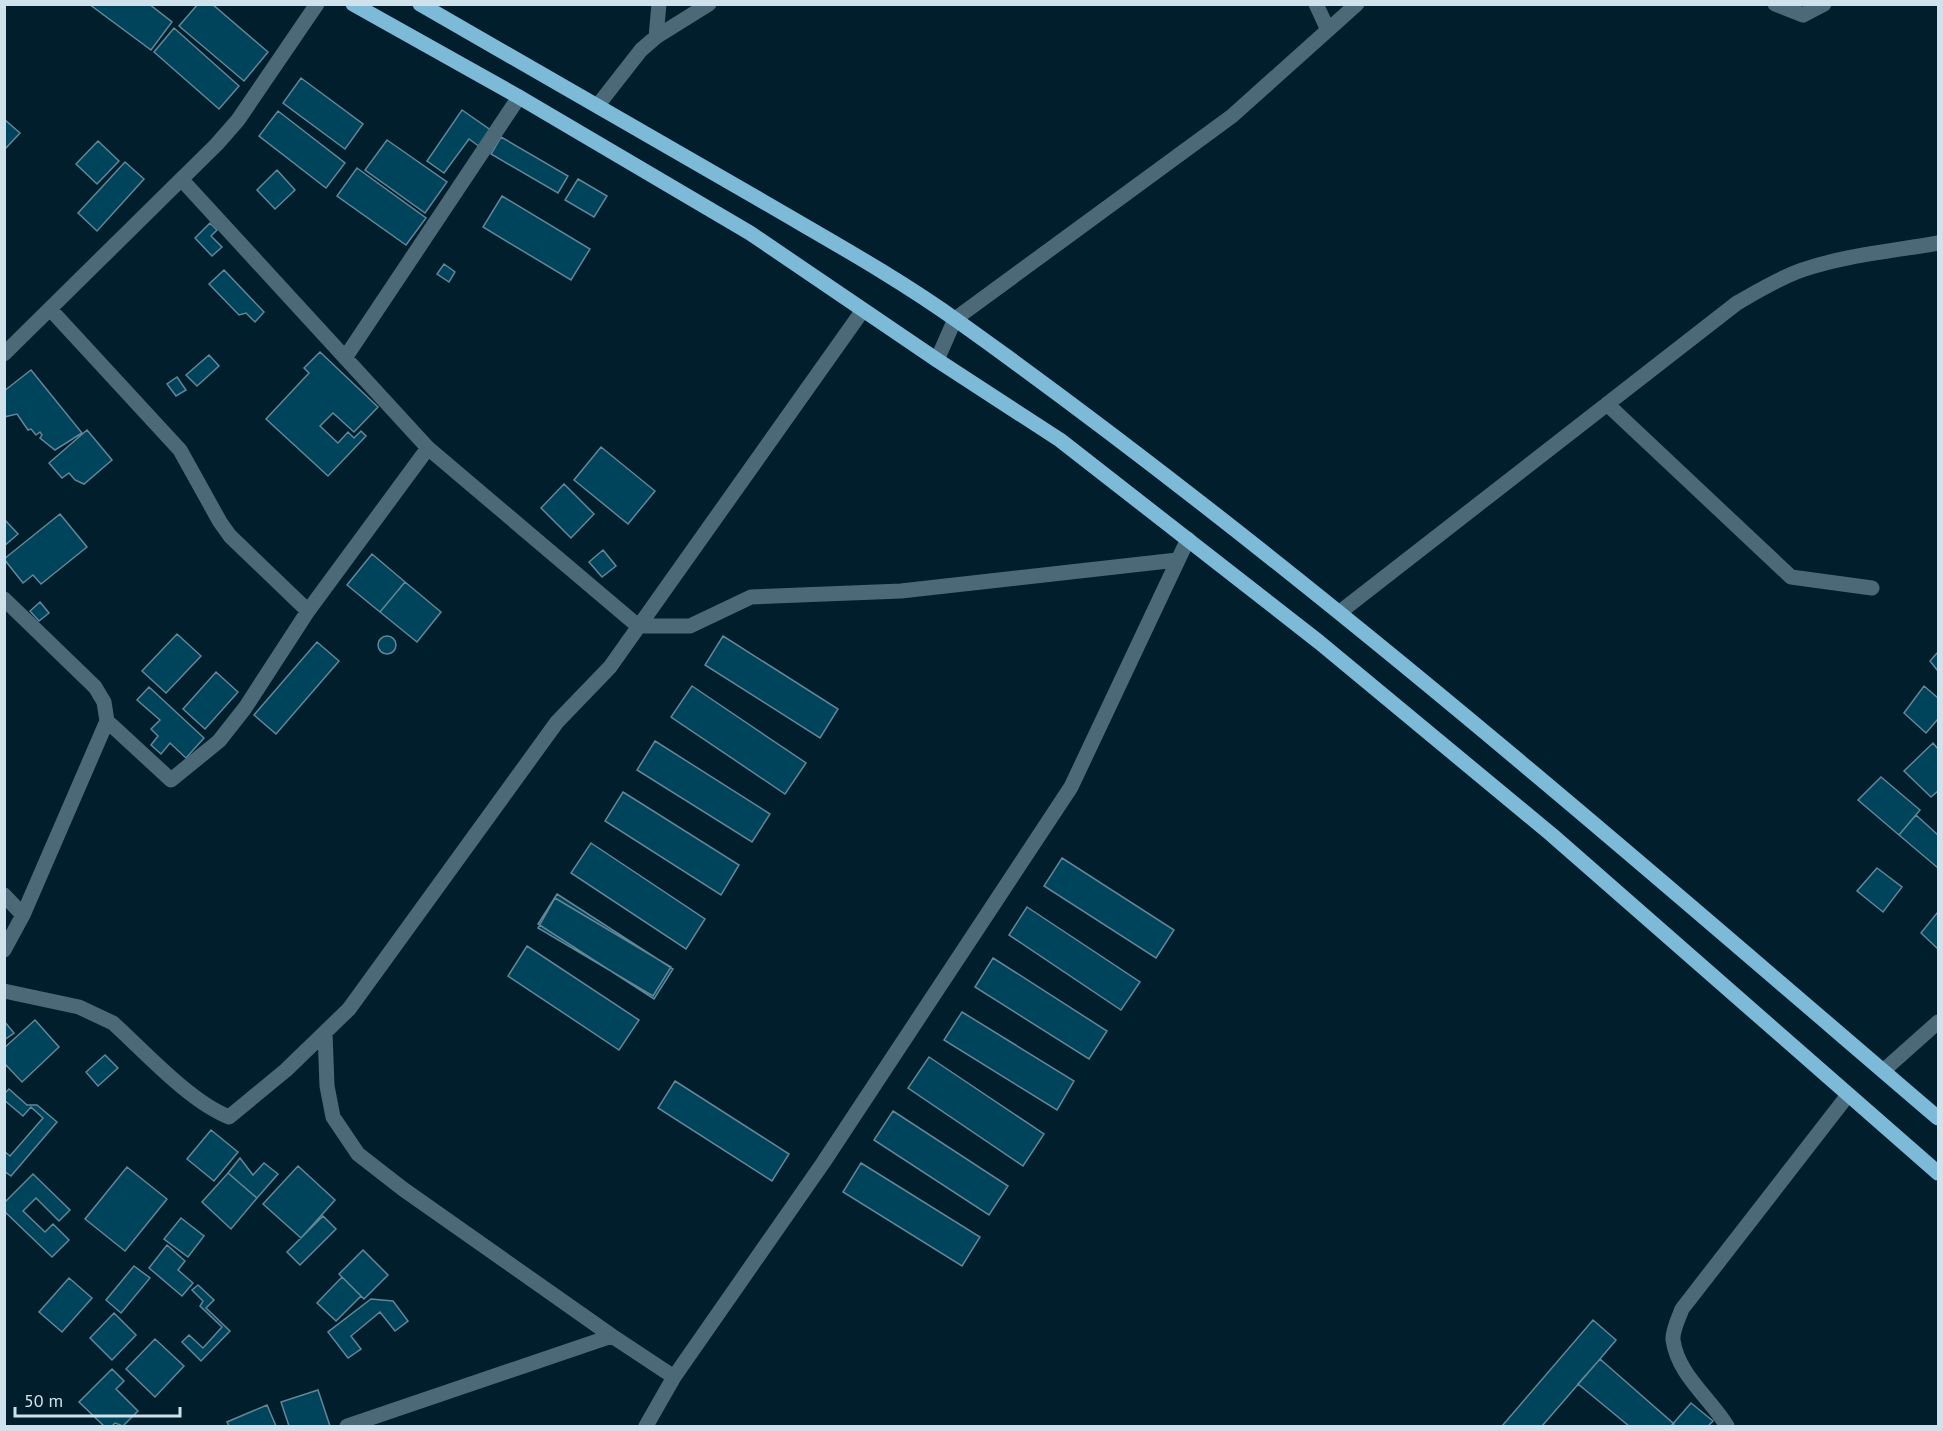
<svg xmlns="http://www.w3.org/2000/svg" width="1943" height="1431" font-family="'PT Sans',sans-serif">
<rect width="100%" height="100%" fill="#001e2c"/>
<!-- building -->
<path fill="#00445b" stroke="#638697" stroke-width="1.5" d="M 89,4 L 149,4 L 172,22 L 151,50 Z
M 198,4 L 212,4 L 268,52 L 244,81 L 179,26 Z
M 174,28 L 239,86 L 219,109 L 154,52 Z
M 301,78 L 363,124 L 345,149 L 283,103 Z
M 462,110 L 492,131 L 480,147 L 469,139 L 444,173 L 427,161 Z
M 278,111 L 345,163 L 326,188 L 259,136 Z
M 4,119 L 20,133 L 4,150 Z
M 501,137 L 568,176 L 558,193 L 491,154 Z
M 387,140 L 447,182 L 425,213 L 365,170 Z
M 98,141 L 119,161 L 97,184 L 76,164 Z
M 125,162 L 144,179 L 97,231 L 78,213 Z
M 357,168 L 426,218 L 406,245 L 337,196 Z
M 277,170 L 295,190 L 275,209 L 257,190 Z
M 578,179 L 607,196 L 594,217 L 565,200 Z
M 502,196 L 590,249 L 571,280 L 483,227 Z
M 210,223 L 217,230 L 211,236 L 222,247 L 212,256 L 195,238 Z
M 444,264 L 455,272 L 449,282 L 437,274 Z
M 224,270 L 264,312 L 255,322 L 246,313 L 239,315 L 209,284 Z
M 320,352 L 378,407 L 354,432 L 333,413 L 320,426 L 338,443 L 348,432 L 354,438 L 361,431 L 366,436 L 328,476 L 266,419 L 309,373 L 304,368 Z
M 209,355 L 219,366 L 197,386 L 186,375 Z
M 31,370 L 82,433 L 55,450 L 40,438 L 42,435 L 40,432 L 36,435 L 31,429 L 28,430 L 17,414 L 4,417 L 4,391 Z
M 177,377 L 186,390 L 176,396 L 167,384 Z
M 87,430 L 112,460 L 84,484 L 75,480 L 69,473 L 62,478 L 49,463 Z
M 601,447 L 655,491 L 628,524 L 574,480 Z
M 564,484 L 594,514 L 571,538 L 541,508 Z
M 60,514 L 87,547 L 41,584 L 33,575 L 23,583 L 4,559 Z
M 4,519 L 18,534 L 4,546 Z
M 603,550 L 616,566 L 602,577 L 589,562 Z
M 372,554 L 405,582 L 380,612 L 347,585 Z
M 405,582 L 441,612 L 417,642 L 380,612 Z
M 40,602 L 49,613 L 39,621 L 30,611 Z
M 177,634 L 201,656 L 166,693 L 142,671 Z
M 723,636 L 838,709 L 820,738 L 705,665 Z
M378 645a9 9 0 1 1 18 0a9 9 0 1 1-18 0Z
M 317,642 L 339,661 L 276,734 L 254,715 Z
M 1938,652 L 1938,671 L 1930,661 Z
M 216,672 L 238,692 L 205,729 L 183,709 Z
M 692,686 L 806,763 L 785,794 L 671,717 Z
M 1924,686 L 1938,698 L 1938,719 L 1926,733 L 1904,713 Z
M 149,687 L 204,738 L 186,758 L 170,743 L 161,754 L 151,745 L 158,736 L 151,729 L 160,720 L 137,700 Z
M 655,741 L 770,814 L 752,842 L 637,770 Z
M 1933,743 L 1938,749 L 1938,791 L 1931,797 L 1904,771 Z
M 1881,777 L 1920,810 L 1899,835 L 1858,800 Z
M 623,792 L 739,865 L 721,895 L 605,821 Z
M 1916,815 L 1938,835 L 1938,868 L 1899,835 Z
M 591,843 L 705,919 L 686,949 L 571,873 Z
M 1062,858 L 1174,930 L 1156,958 L 1044,886 Z
M 1877,868 L 1902,887 L 1883,912 L 1857,891 Z
M 557,894 L 673,969 L 654,999 L 538,924 Z
M 555,898 L 671,967 L 653,996 L 538,928 Z
M 1027,907 L 1140,982 L 1121,1010 L 1009,935 Z
M 1937,913 L 1938,914 L 1938,949 L 1921,933 Z
M 527,946 L 639,1020 L 619,1050 L 508,976 Z
M 993,958 L 1107,1031 L 1089,1059 L 975,987 Z
M 962,1012 L 1074,1081 L 1057,1110 L 944,1040 Z
M 35,1020 L 59,1047 L 22,1082 L 4,1063 L 4,1048 Z
M 4,1021 L 14,1033 L 4,1040 Z
M 105,1055 L 118,1068 L 98,1086 L 86,1072 Z
M 929,1057 L 1044,1134 L 1023,1166 L 908,1088 Z
M 675,1081 L 789,1154 L 772,1181 L 658,1108 Z
M 9,1089 L 27,1105 L 37,1105 L 57,1122 L 11,1176 L 4,1171 L 4,1151 L 10,1156 L 43,1118 L 31,1107 L 23,1116 L 4,1100 L 4,1094 Z
M 893,1111 L 1008,1186 L 989,1215 L 874,1140 Z
M 211,1130 L 238,1152 L 214,1181 L 187,1159 Z
M 240,1158 L 253,1175 L 264,1163 L 278,1174 L 257,1198 L 228,1173 Z
M 861,1163 L 980,1237 L 962,1266 L 843,1192 Z
M 298,1166 L 335,1200 L 301,1238 L 263,1204 Z
M 127,1167 L 167,1199 L 125,1251 L 85,1219 Z
M 228,1173 L 257,1198 L 231,1229 L 202,1202 Z
M 33,1174 L 70,1210 L 59,1221 L 36,1198 L 23,1211 L 45,1232 L 53,1224 L 69,1240 L 52,1257 L 4,1211 L 4,1203 Z
M 323,1216 L 336,1229 L 300,1265 L 287,1252 Z
M 181,1218 L 204,1236 L 188,1257 L 164,1239 Z
M 167,1245 L 185,1261 L 178,1270 L 193,1283 L 182,1296 L 149,1268 Z
M 363,1250 L 388,1275 L 364,1299 L 339,1274 Z
M 134,1266 L 150,1278 L 121,1313 L 106,1300 Z
M 342,1277 L 361,1296 L 336,1321 L 317,1303 Z
M 69,1278 L 92,1298 L 62,1332 L 39,1312 Z
M 198,1285 L 214,1300 L 206,1308 L 230,1331 L 201,1361 L 182,1342 L 189,1335 L 203,1348 L 222,1327 L 200,1306 L 203,1301 L 192,1290 Z
M 371,1299 L 393,1301 L 408,1321 L 395,1331 L 380,1312 L 351,1336 L 361,1349 L 348,1358 L 328,1332 Z
M 114,1313 L 136,1335 L 112,1360 L 90,1338 Z
M 1593,1320 L 1616,1340 L 1600,1359 L 1542,1426 L 1502,1426 Z
M 155,1339 L 184,1366 L 155,1397 L 126,1369 Z
M 1600,1359 L 1674,1424 L 1671,1426 L 1629,1426 L 1578,1384 Z
M 112,1369 L 124,1381 L 116,1389 L 138,1411 L 123,1426 L 115,1423 L 112,1426 L 104,1426 L 79,1402 Z
M 318,1390 L 330,1426 L 289,1426 L 281,1402 Z
M 1691,1403 L 1713,1421 L 1708,1426 L 1671,1426 Z
M 267,1405 L 276,1426 L 229,1426 L 227,1422 Z"/>
<g fill="none" stroke-linecap="round" stroke-linejoin="round">
<!-- minor -->
<path stroke="#4c6977" stroke-width="15" d="M 1316,4 L 1328,30
M 1775,4 L 1803,15 L 1824,4
M 656,37 L 659,4
M 598,105 L 641,50 L 656,37 L 709,4
M 182,180 L 428,448 L 638,626 L 690,626 L 751,597 L 901,591 L 1177,560
M 50,309 L 180,450 L 220,522 L 230,536 L 308,611
M 4,354 L 217,144 L 238,120 L 317,4
M 345,358 L 519,97
M 937,360 L 955,319 L 1232,116 L 1357,4
M 1607,404 L 1791,577 L 1872,588
M 4,599 L 95,687 L 104,702 L 107,721 L 23,915 L 4,950
M 1340,612 L 1737,303 C 1758,291 1779,278 1802,270 C 1846,255 1894,251 1938,243
M 107,721 L 171,780 L 219,741 L 245,708 L 308,611 L 428,448
M 4,895 L 23,915
M 4,991 L 79,1007 L 113,1023 C 146,1053 189,1101 229,1117 L 286,1070 L 349,1009 L 557,722 L 610,667 L 863,310
M 325,1033 L 327,1086 L 333,1117 L 358,1154 L 403,1189 L 612,1336
M 1883,1071 L 1938,1022
M 347,1426 L 612,1336 L 674,1377
M 646,1426 L 674,1377 L 823,1163 L 1071,787 L 1188,539
M 1727,1426 C 1710,1398 1678,1375 1673,1340 C 1672,1331 1679,1317 1682,1309 L 1848,1095"/>
<!-- major -->
<path stroke="#7cbad7" stroke-width="15" d="M 353,4 L 519,97 L 750,233 L 937,360 L 1060,440 L 1319,642 L 1552,835 L 1938,1173
M 420,4 C 533,68 645,133 757,198 C 825,238 895,276 959,322 C 1302,567 1619,845 1938,1118"/>
</g>
<!-- border -->
<rect width="1943" height="1431" fill="none" stroke="#cfe2eb" stroke-width="12"/>
<!-- scale -->
<path d="M15 1407v9h165v-9" fill="none" stroke="#cfe2eb" stroke-width="3"/>
<text x="24" y="1407" font-size="18" fill="#cfe2eb" stroke="#001e2c" stroke-width="4.5" paint-order="stroke">50 m</text>
</svg>
